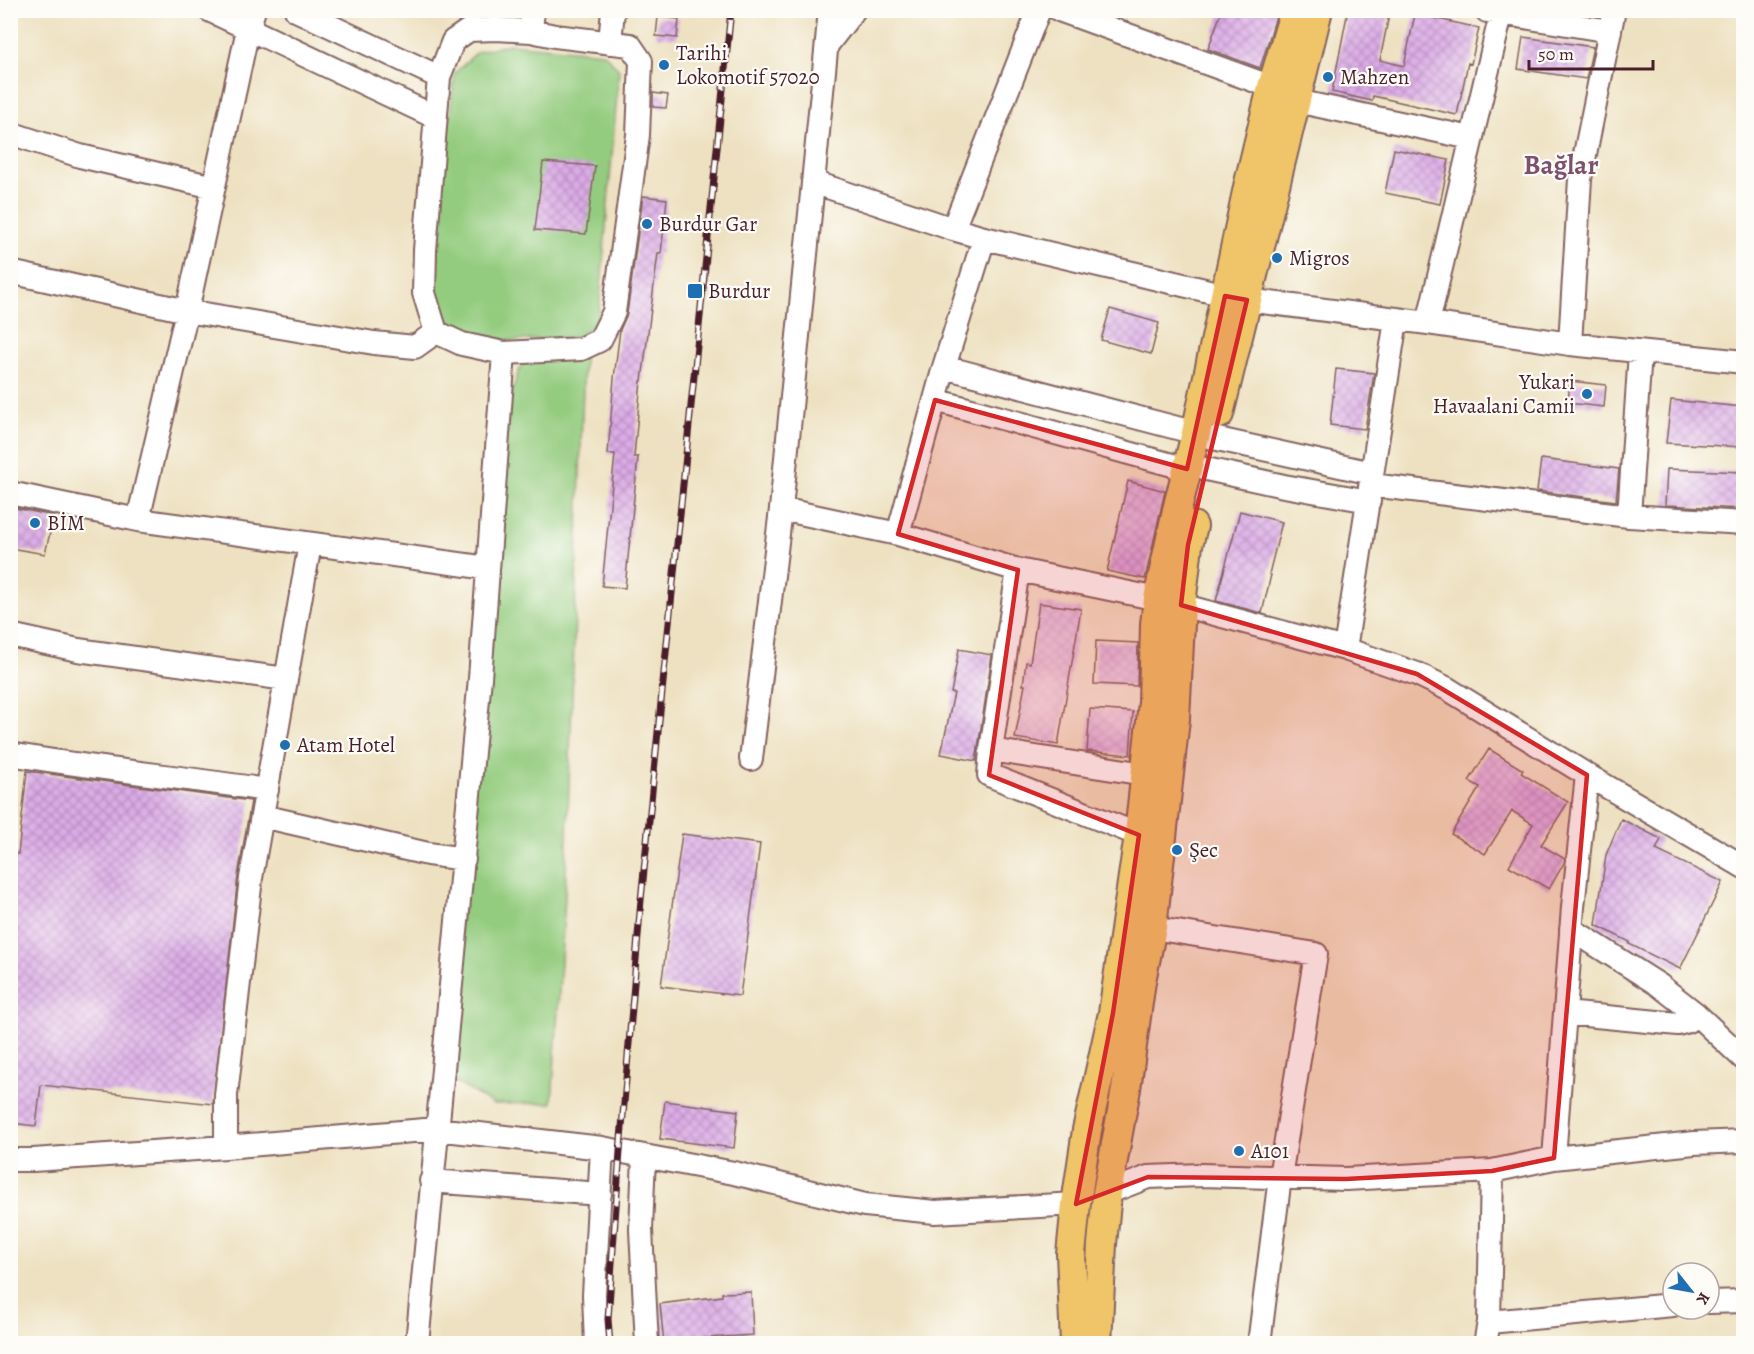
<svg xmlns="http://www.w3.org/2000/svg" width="1754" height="1354" font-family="Alegreya,serif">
<defs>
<pattern id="building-cross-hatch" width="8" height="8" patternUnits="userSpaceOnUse" patternTransform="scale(1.5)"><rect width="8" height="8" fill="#dcace7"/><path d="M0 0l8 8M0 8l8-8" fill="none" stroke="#b48bbb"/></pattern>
</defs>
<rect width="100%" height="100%" fill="#fdfcf7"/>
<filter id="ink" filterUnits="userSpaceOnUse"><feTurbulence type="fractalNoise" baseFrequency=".0167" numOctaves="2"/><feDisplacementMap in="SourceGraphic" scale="12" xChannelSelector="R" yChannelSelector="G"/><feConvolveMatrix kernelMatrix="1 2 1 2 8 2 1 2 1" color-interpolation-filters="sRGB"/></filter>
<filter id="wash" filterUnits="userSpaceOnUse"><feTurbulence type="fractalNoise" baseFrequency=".008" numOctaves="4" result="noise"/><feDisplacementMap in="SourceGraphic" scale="24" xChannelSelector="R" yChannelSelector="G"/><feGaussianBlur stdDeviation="1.35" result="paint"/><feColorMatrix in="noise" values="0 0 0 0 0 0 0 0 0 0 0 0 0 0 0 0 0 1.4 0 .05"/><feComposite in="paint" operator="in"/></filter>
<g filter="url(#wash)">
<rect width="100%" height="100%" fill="#eee1c1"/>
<!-- green -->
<path fill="#94cc7f" stroke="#6f7655" stroke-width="1.5" d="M 510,44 L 604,53 L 619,70 L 598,323 L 577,337 L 509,341 L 457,332 L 434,301 L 442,179 L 455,73 L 477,52 Z
M 531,355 L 584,358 L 565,897 L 552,1103 L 493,1104 L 455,1082 L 446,1049 L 511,395 L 519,370 Z"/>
<g id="blocks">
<!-- building -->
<path fill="url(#building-cross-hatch)" d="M 1222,10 L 1278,10 L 1260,68 L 1208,49 Z
M 1348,10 L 1369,10 L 1389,15 L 1380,60 L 1404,66 L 1415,14 L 1479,28 L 1471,64 L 1468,63 L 1457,115 L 1373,96 L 1372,101 L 1332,92 Z
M 658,17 L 679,19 L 677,38 L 656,36 Z
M 1523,37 L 1593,47 L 1586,79 L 1518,69 Z
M 653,93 L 668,95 L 666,108 L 653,107 Z
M 1394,149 L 1449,160 L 1440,204 L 1385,193 Z
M 543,162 L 595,166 L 586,234 L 535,230 Z
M 643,196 L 667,199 L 661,253 L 658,253 L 642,381 L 641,381 L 634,457 L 638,457 L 625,588 L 602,586 L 615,454 L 608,454 L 614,378 L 620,330 L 627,314 Z
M 1110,309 L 1159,323 L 1151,354 L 1101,340 Z
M 1336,369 L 1374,373 L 1365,429 L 1330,425 Z
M 1570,381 L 1606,385 L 1604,407 L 1568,403 Z
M 1671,400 L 1743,407 L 1743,447 L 1666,443 Z
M 1541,459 L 1619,469 L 1616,501 L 1537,491 Z
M 1667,469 L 1743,472 L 1743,509 L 1665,505 Z
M 1128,481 L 1165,491 L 1145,579 L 1107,571 Z
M 10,507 L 54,516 L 45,554 L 10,548 Z
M 1240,511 L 1282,522 L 1269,574 L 1271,575 L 1262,613 L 1216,601 Z
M 1039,603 L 1081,609 L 1058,745 L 1015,738 L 1025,685 L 1023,685 L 1026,662 L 1030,663 Z
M 1096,641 L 1138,643 L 1137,686 L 1094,684 Z
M 959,649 L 992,655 L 976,761 L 941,754 L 954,693 L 951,693 Z
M 1090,709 L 1133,712 L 1130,755 L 1087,751 Z
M 1489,749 L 1523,770 L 1521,773 L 1568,802 L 1541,845 L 1565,859 L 1564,863 L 1549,889 L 1509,866 L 1533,824 L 1512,811 L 1485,854 L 1451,834 L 1480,787 L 1469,781 Z
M 27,771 L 251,801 L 238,876 L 213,1104 L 41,1085 L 36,1126 L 10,1123 L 10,853 L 18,854 Z
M 1621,819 L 1661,839 L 1656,850 L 1723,882 L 1680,969 L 1629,944 L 1630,942 L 1596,925 L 1606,855 Z
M 682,834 L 760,844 L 740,996 L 661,986 Z
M 665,1101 L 738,1111 L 734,1148 L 660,1139 Z
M 751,1292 L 753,1335 L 707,1338 L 664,1344 L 660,1304 L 722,1296 L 722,1293 Z"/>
</g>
</g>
<g filter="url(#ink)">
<use href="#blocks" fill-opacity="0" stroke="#836360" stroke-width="1.5"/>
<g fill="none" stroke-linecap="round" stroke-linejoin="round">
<defs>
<path id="minor" d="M 209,10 L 435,117
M 296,10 L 439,77
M 1059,10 L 1272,87
M 1487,11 L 1610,31
M 610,43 L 613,10
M 827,45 L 854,10
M 1296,101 L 1471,138
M 10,133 L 80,156 L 214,187
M 813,182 L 953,229 L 984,238 L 1247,300 L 1428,323 L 1570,344 L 1744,362
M 953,229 L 1039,10
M 10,272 L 187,311 L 374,343 L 415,347 L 436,332
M 1428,323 L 1502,10
M 1570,344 L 1580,179 L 1614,10
M 504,353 L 462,344 L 436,332 L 424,293 L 425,250 L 439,77 L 453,41 L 469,30 L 496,29 L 531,31 L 533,10
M 944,367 L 1196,433
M 935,400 L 1187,469
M 1213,438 L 1372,473
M 1206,469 L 1284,486 L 1369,501
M 1371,485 L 1629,516 L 1744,523
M 10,493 L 138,520 L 488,568
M 781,509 L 898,534 L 944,367 L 984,238
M 1629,516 L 1640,352
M 138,520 L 187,311 L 248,29 L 254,10
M 898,534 L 1018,570 L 1158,599
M 1018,570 L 991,750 L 989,775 L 1139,835
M 1181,605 L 1345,649 L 1417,674 L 1448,689 L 1587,775 L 1744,867
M 10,635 L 78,650 L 286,679
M 1345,649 L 1396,320
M 991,750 L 1145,774
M 10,754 C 96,769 182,777 267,790
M 751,759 L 781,509 L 830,10
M 262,816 L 428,854 L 464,859
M 1152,928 L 1316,954 L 1280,1177 L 1259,1344
M 1571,929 L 1659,985 L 1696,1014 L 1744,1059
M 1565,1013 L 1678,1024 L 1688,1021 L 1696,1014
M 226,1147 L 226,1095 L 251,878 L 310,544
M 644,1156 L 641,1230 L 647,1344
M 1554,1158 L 1573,907 L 1587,775
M 10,1160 L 33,1160 L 226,1147 L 436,1129 L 602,1148 L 734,1173 L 865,1205 L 935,1212 L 1076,1204
M 1492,1171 L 1489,1322 L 1673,1305
M 431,1181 L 600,1194
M 1107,1193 L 1148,1177 L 1201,1175 L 1346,1179 L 1492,1171 L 1554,1158 L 1694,1143 L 1744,1141
M 1709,1302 L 1744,1301
M 417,1344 L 480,678 L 504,353 L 581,349 L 600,340 L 614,312 L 638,135 L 641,61 L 630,45 L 555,36 L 531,31
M 596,1344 L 594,1295 L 602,1148
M 1485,1344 L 1489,1322"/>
<path id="major" d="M 1219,414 L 1318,10
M 1075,1344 L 1071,1254 L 1076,1204 L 1087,1130 L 1113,1013 L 1139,835 L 1153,702 L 1155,624 L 1158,599 L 1177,510 L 1196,433 L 1248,187 L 1272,87 L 1295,10
M 1097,1344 L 1102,1244 L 1107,1193 L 1126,1089 L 1141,981 L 1152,928 L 1175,719 L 1181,605 L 1188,545 L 1193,526"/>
</defs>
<!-- minor casing -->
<use href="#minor" stroke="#836360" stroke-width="26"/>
<!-- major casing -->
<use href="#major" stroke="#836360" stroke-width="32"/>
<!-- minor -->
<use href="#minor" stroke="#fff" stroke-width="22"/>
<!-- major -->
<use href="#major" stroke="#f0c469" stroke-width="28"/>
<defs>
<path id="rail" d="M 610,1344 L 608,1319 L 620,1151 L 641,900 L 731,10"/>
</defs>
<!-- rail casing -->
<use href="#rail" stroke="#4a1f2b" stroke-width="7"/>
<!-- rail -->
<use href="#rail" stroke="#fdfcf7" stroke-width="4.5" stroke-dasharray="14" stroke-linecap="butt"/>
</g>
</g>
<!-- marked area -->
<path fill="#d62828" fill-opacity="0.2" stroke="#d62828" stroke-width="4.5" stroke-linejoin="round" d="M 1225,296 L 1247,300 L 1188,545 L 1181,605 L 1417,674 L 1587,775 L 1554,1158 L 1492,1171 L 1346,1179 L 1148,1177 L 1076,1204 L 1113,1013 L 1139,835 L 989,775 L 1018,570 L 898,534 L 935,400 L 1187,469 Z"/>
<!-- markers -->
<g fill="#1f6fb2" stroke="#fdfcf7" stroke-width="2">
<circle cx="664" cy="65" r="6"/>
<circle cx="1328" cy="77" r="6"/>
<circle cx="647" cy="224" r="6"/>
<circle cx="1277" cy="258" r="6"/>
<rect x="687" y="283" width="16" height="16" rx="3"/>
<circle cx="1587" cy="394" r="6"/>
<circle cx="35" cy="523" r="6"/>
<circle cx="285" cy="745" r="6"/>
<circle cx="1177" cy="850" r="6"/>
<circle cx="1239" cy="1151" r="6"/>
</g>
<g text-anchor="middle" stroke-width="4.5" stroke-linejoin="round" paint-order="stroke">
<!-- poi labels -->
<g font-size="21" fill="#4a1f2b" stroke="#fdfcf7" text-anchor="start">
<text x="676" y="60">Tarihi<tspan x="676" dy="24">Lokomotif 57020</tspan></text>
<text x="1340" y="84">Mahzen</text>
<text x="659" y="231">Burdur Gar</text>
<text x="1289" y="265">Migros</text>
<text x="708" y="298">Burdur</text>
<text x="1575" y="389" text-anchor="end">Yukari<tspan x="1575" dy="24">Havaalani Camii</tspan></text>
<text x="47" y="530">BİM</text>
<text x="297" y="752">Atam Hotel</text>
<text x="1189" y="857">Şec</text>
<text x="1251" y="1158">A101</text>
</g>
<!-- district labels -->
<g font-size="27" font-weight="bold" fill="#7d506d" stroke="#fdfcf7">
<text x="1561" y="174">Bağlar</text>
</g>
</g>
<!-- margin -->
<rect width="1754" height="1354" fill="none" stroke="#fdfcf7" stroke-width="36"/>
<!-- north arrow -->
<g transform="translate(1691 1291) rotate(121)"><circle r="28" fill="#fdfcf7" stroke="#b5a4a5" stroke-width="1.5"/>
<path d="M0-4.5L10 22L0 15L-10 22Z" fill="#1f6fb2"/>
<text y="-9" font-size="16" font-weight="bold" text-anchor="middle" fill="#4a1f2b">K</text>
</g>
<!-- scale -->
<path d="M1529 60v9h124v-9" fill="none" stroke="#4a1f2b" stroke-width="3"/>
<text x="1538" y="60" font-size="18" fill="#4a1f2b" stroke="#fdfcf7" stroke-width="4.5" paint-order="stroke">50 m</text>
</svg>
